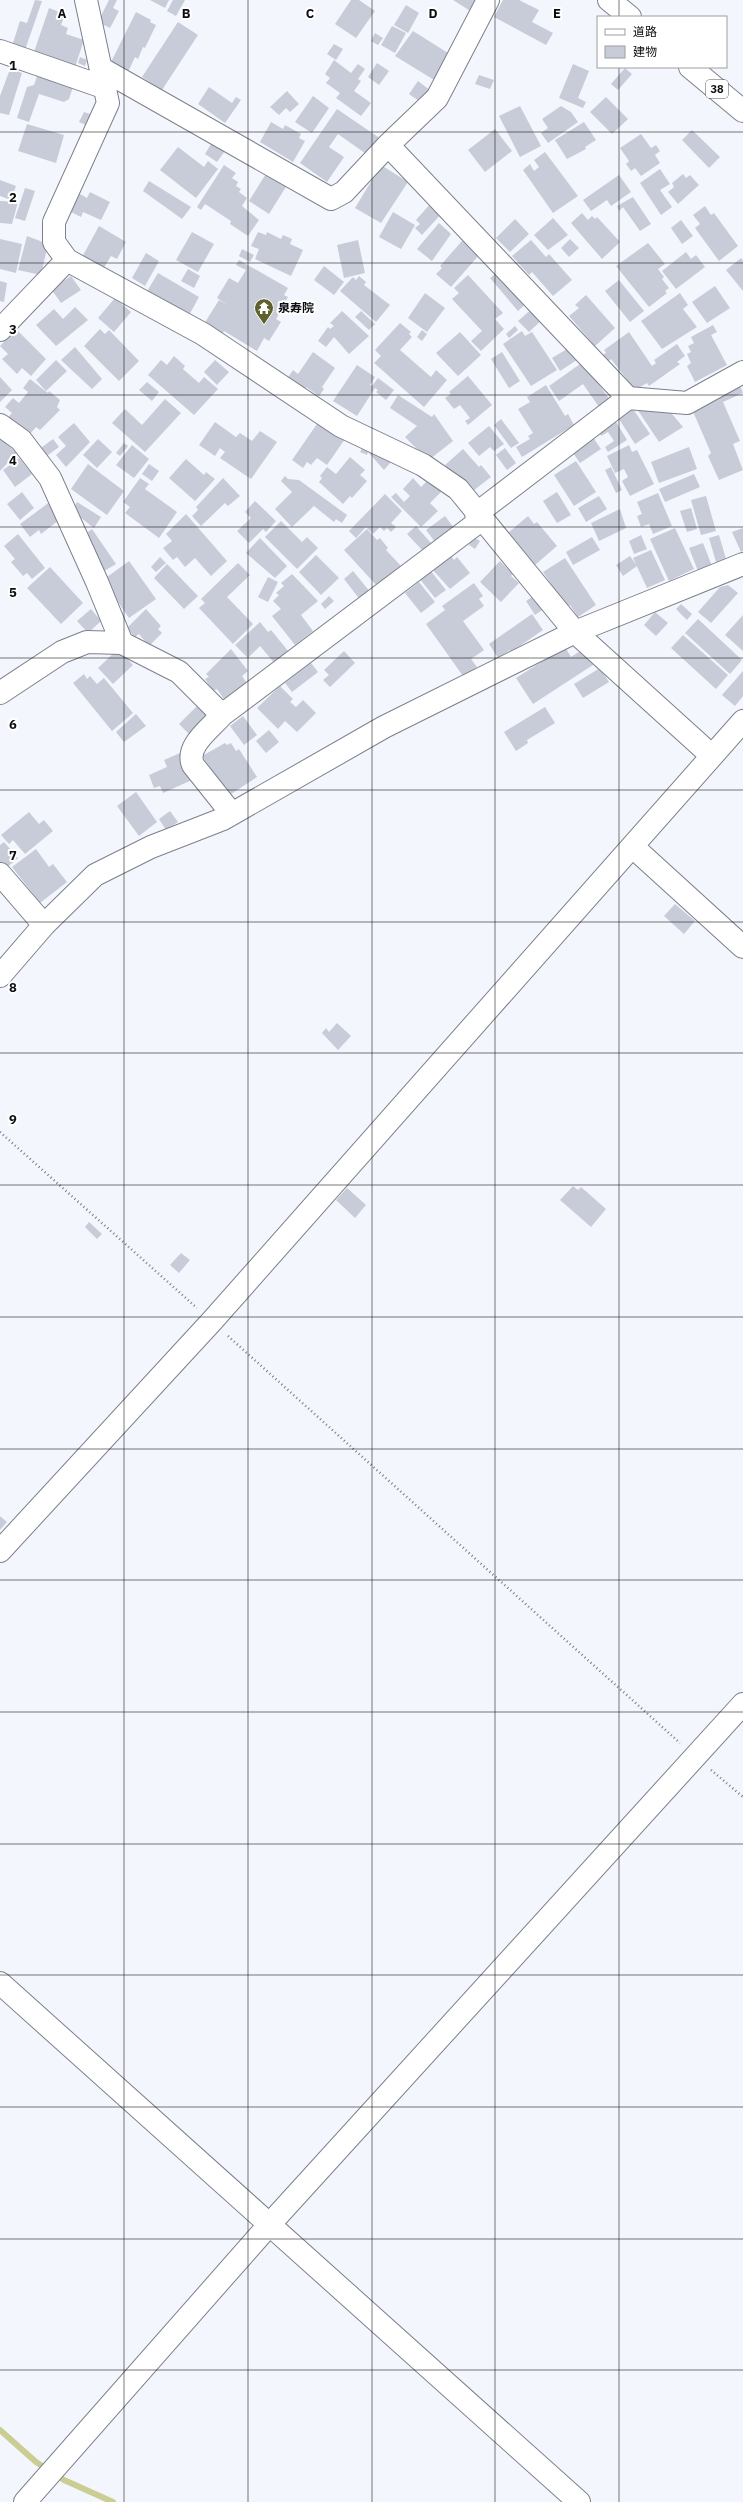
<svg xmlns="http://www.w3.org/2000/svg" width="743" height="2502" font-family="'IBM Plex Sans','Noto Sans JP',sans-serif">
<rect width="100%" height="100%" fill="#f3f6fd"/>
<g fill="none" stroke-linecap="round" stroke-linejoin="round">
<!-- stream -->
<path stroke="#cace92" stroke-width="6" d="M 0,2430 L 36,2462 L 64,2480 L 113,2502"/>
</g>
<!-- building -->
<path fill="#c8ccd8" d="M 35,0 L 42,1 L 25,50 L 12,46 L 20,21 L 27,23 Z
M 109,0 L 117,0 L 113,8 L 119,11 L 110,28 L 98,22 Z
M 150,0 L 169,0 L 165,8 Z
M 173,0 L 185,0 L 176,16 L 167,11 Z
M 351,0 L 359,0 L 375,11 L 356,38 L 335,24 Z
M 453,0 L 475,0 L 472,6 L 475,7 L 472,12 Z
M 503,0 L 519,0 L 539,10 L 532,22 L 553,33 L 546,45 L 494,17 Z
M 406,5 L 419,13 L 408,33 L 394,25 Z
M 49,8 L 65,14 L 61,25 L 68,28 L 66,34 L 84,40 L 75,67 L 34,52 Z
M 136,12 L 151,20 L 150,22 L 156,25 L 145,48 L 143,47 L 138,59 L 135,57 L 128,72 L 110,64 Z
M 178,22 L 198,35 L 162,90 L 142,77 Z
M 392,26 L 406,33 L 395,53 L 381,45 Z
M 413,31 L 456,58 L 439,83 L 395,56 Z
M 375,33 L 383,38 L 378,45 L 371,41 Z
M 334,44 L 343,49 L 336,60 L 327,54 Z
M 80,57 L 87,60 L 85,66 L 78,63 Z
M 334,60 L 351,73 L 358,64 L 365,69 L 358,79 L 361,81 L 354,91 L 371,103 L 361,116 L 336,98 L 340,93 L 326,83 L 330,78 L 325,74 Z
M 377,63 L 389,71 L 379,85 L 368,77 Z
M 573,64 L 589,71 L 578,98 L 586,102 L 583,108 L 559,98 Z
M 625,68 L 632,74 L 618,90 L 611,84 Z
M 10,69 L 22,73 L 9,115 L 0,113 L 0,96 Z
M 38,73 L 74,84 L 69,99 L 64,102 L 39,94 L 29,122 L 17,118 L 27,87 L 34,85 Z
M 479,75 L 494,80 L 490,89 L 475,84 Z
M 418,81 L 431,91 L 422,103 L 409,94 Z
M 209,87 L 232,103 L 236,97 L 241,100 L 225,123 L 198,104 Z
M 287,91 L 299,104 L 290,112 L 286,108 L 279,115 L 270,107 Z
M 313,96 L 329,108 L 312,133 L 295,122 Z
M 606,97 L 628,119 L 612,134 L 590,112 Z
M 520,106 L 541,146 L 520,157 L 499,116 Z
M 561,106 L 571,112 L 578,122 L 548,143 L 541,133 L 548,128 L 542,119 Z
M 337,109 L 381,139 L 369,156 L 338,134 L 329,147 L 344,157 L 327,182 L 300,163 Z
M 84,112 L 93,115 L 88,126 L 79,122 Z
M 271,122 L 283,129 L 285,125 L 301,134 L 299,138 L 305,141 L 293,162 L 260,142 Z
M 584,122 L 596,140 L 585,147 L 586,149 L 567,159 L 555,140 Z
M 27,124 L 64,135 L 56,163 L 18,151 Z
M 495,129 L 512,151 L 485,172 L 468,150 Z
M 692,130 L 720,157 L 709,168 L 682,140 Z
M 641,134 L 651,148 L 656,145 L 660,151 L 655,155 L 660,163 L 641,176 L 635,168 L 631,171 L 626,164 L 629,161 L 620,148 Z
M 214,139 L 227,148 L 217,162 L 205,154 Z
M 178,147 L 204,167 L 208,161 L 218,169 L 196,198 L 160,170 Z
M 545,152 L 578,196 L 553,213 L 523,170 L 530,164 L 534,171 L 539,167 L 534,160 Z
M 224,165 L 236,173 L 232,178 L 238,182 L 236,186 L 241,189 L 239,192 L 247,198 L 242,206 L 259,220 L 248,236 L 230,224 L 231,221 L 205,204 L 201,210 L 197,207 Z
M 381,165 L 408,182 L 381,223 L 355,208 Z
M 269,169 L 289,182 L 269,214 L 249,201 Z
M 660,169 L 670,184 L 660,190 L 672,207 L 661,215 L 640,183 Z
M 683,174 L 686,178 L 690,175 L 699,185 L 678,204 L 668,192 L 674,187 L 672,183 Z
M 619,175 L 631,192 L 611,206 L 607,200 L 591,211 L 583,200 Z
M 0,180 L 16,186 L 11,200 L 0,196 Z
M 149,181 L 191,207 L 182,219 L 143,191 Z
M 25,188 L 35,191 L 25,221 L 15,218 Z
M 90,192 L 110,202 L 101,220 L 83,212 L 81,217 L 69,211 L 78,193 L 87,198 Z
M 633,197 L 651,224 L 640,231 L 623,207 L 619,211 L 617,206 Z
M 0,201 L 18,202 L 12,224 L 0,223 Z
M 432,202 L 443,212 L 422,235 L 415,228 L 420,224 L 416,220 Z
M 705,206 L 711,215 L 714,213 L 738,246 L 719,261 L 695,228 L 700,224 L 693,215 Z
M 393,212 L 415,225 L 401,249 L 379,237 Z
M 582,213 L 588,220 L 592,216 L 595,219 L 597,217 L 620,242 L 602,259 L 571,223 Z
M 553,218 L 568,235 L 548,250 L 534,235 Z
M 515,219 L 529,234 L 510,252 L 496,238 Z
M 681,220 L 693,236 L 682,244 L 671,228 Z
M 439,223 L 451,234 L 432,261 L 417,249 Z
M 99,226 L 126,242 L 117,259 L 111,256 L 102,271 L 81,259 Z
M 192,232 L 214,244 L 198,272 L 176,260 Z
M 258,232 L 266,235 L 267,232 L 281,239 L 283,235 L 292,239 L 290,244 L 303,250 L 291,276 L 255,259 L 259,249 L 251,246 Z
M 468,234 L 480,254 L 451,287 L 436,274 L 442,268 L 440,266 Z
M 27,236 L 48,244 L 41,275 L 18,270 Z
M 0,239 L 22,244 L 16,273 L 0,269 Z
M 570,239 L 579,248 L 569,257 L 561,248 Z
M 358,240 L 365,273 L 344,278 L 337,245 Z
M 531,240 L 546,257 L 549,254 L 572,280 L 553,296 L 532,272 L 529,275 L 512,256 Z
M 648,243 L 665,264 L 658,269 L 664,277 L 662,279 L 669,288 L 665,291 L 667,293 L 649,307 L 616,266 Z
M 242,249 L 254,255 L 250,262 L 239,256 Z
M 686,252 L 691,259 L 696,255 L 705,267 L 676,289 L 662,271 Z
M 146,253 L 159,261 L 145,286 L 132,278 Z
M 741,258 L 743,261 L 743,291 L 726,270 Z
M 239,260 L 288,288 L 284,295 L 288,297 L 282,307 L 279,305 L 278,307 L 282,309 L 276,319 L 281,322 L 269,341 L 264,338 L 257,351 L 224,331 L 222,335 L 204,324 L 219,300 L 228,305 L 217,298 L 229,278 L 238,283 L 246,270 L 236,265 Z
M 324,266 L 344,282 L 334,295 L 314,280 Z
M 188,269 L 200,276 L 194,288 L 181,281 Z
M 502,269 L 529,301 L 518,311 L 490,278 Z
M 158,273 L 199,297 L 188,317 L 146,293 Z
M 468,275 L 503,313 L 495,319 L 504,329 L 481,351 L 471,341 L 482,331 L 452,299 L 459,293 L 454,288 Z
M 71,276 L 81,290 L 61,303 L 51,289 Z
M 359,276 L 366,282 L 364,285 L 390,305 L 376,322 L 340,291 L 353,277 L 356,280 Z
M 619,280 L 644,311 L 630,322 L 605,291 Z
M 0,281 L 7,283 L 4,302 L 0,301 Z
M 715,286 L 730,308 L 707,323 L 692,302 Z
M 425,293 L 445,308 L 427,332 L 408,318 Z
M 680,293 L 688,305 L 683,309 L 697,327 L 662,349 L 641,321 Z
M 586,295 L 615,328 L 595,346 L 569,316 L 579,308 L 575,305 Z
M 115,298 L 131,312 L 114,332 L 98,318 Z
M 75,307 L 88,320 L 56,346 L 36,325 L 54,309 L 63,319 Z
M 534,307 L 544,318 L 529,332 L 518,321 Z
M 342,311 L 369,336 L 349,354 L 334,337 L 326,347 L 318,341 L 328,327 L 330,329 L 334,326 L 330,323 Z
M 361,311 L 375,324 L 369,330 L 355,317 Z
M 400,323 L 411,332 L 409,334 L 412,337 L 400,350 L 431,377 L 436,370 L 447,380 L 424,407 L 374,363 L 381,356 L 375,350 Z
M 713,325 L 717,332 L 711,335 L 727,365 L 695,382 L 687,366 L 691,363 L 687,354 L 691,352 L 688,346 L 694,343 L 691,337 Z
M 515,326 L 518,330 L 509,338 L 506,334 Z
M 16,329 L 46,359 L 31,376 L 22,368 L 17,374 L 2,359 L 8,354 L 0,346 Z
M 100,329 L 105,334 L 109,330 L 139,361 L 119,381 L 84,346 Z
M 422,330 L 427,334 L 422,341 L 417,337 Z
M 522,331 L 525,336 L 532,332 L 557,370 L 531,386 L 503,344 Z
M 460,332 L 481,355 L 458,376 L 436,353 Z
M 629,332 L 652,366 L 656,363 L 654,360 L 677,344 L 685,356 L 677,362 L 680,364 L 649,386 L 647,383 L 635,390 L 611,359 L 607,362 L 602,355 L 606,353 L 604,350 Z
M 572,346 L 580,358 L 560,371 L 552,358 Z
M 75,347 L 102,379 L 92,389 L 61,360 Z
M 313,352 L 335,368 L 322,387 L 324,389 L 319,396 L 306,387 L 305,389 L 287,379 L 293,370 L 298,374 Z
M 502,352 L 520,381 L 509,388 L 491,359 Z
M 174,356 L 185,366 L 183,369 L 199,383 L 204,377 L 218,389 L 194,415 L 148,375 L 161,360 L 167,365 Z
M 56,360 L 67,371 L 46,391 L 36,380 Z
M 215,360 L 229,372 L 217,385 L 204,372 Z
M 583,362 L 610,400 L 599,407 L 583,384 L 559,401 L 549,386 Z
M 357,365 L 375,377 L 370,385 L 372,386 L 378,378 L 394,390 L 386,400 L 376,392 L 378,390 L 375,388 L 357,416 L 333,401 Z
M 468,376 L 492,405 L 468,425 L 465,421 L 470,418 L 460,405 L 454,409 L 445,398 L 451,394 L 449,392 Z
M 0,377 L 12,390 L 0,402 Z
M 30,379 L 48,393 L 49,391 L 60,400 L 57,407 L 60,410 L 40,430 L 36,427 L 25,440 L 4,422 L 12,413 L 5,407 L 13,398 L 19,403 L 28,392 L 23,388 Z
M 738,381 L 743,393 L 723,402 L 740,441 L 733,444 L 743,470 L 719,480 L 708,456 L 711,453 L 691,407 Z
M 147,382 L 159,392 L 152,401 L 139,390 Z
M 546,385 L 565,416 L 568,414 L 574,425 L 522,457 L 516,447 L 530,439 L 528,436 L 533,433 L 518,409 L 530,402 L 527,397 Z
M 398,395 L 432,417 L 434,414 L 453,441 L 430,459 L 416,448 L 405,437 L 417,426 L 390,408 Z
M 165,399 L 181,413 L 145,452 L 112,423 L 125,409 L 142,425 Z
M 662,402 L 683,427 L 659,442 L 637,409 Z
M 633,409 L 650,434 L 635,444 L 619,419 Z
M 501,419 L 519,443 L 511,448 L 494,425 Z
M 615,420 L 627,440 L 608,452 L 605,447 L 614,441 L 608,432 L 601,436 L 598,430 Z
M 319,421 L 345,439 L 327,465 L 317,458 L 311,465 L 307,462 L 303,468 L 292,460 Z
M 215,422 L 236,437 L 240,433 L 252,441 L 260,431 L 277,442 L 251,479 L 220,458 L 225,452 L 220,448 L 215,456 L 199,445 Z
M 74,423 L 90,442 L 66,467 L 56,455 L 66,446 L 58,437 Z
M 489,426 L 504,444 L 494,451 L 490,447 L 479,456 L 468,443 Z
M 592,436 L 601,449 L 580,463 L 571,450 Z
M 0,439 L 17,453 L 0,471 Z
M 53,439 L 59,447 L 44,458 L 38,450 Z
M 98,439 L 112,452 L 97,468 L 83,455 Z
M 124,443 L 128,446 L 120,456 L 116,453 Z
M 365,443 L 396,456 L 384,470 L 368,452 L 367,455 L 360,452 Z
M 132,445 L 149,459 L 134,478 L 116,465 Z
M 629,445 L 632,452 L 637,450 L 654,484 L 630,496 L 622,481 L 628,477 L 624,469 L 615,473 L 607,456 Z
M 689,447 L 697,469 L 659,483 L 651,462 Z
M 505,448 L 516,463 L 507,470 L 496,455 Z
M 463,449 L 479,467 L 481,465 L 491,477 L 469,494 L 445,465 Z
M 350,457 L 365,470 L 360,475 L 367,481 L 352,498 L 350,496 L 343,504 L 319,482 L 322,478 L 320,476 L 327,467 L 336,474 Z
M 19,458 L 32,474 L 15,487 L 3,470 Z
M 186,459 L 204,475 L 206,472 L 215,479 L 195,501 L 169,478 Z
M 576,461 L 596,492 L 574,506 L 554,475 Z
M 88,464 L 124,491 L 107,515 L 71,489 Z
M 149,464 L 159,471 L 152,481 L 142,474 Z
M 611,467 L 622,490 L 616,493 L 605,470 Z
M 694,474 L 700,487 L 665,502 L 659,489 Z
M 285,476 L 288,479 L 299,480 L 347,515 L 342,523 L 336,519 L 334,522 L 314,506 L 292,527 L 275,509 L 292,492 L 281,481 Z
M 140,478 L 149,484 L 145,489 L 177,512 L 159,538 L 125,513 L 130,507 L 123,502 Z
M 223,478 L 240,496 L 228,506 L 225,503 L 201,526 L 192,516 L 198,510 L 196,507 Z
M 413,478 L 421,487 L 430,478 L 442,491 L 430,503 L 438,511 L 421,527 L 391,497 L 396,493 L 404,502 L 410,496 L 403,489 Z
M 22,492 L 34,508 L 20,520 L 7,504 Z
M 557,492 L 571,515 L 557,523 L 543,501 Z
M 658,493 L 672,526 L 653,534 L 649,524 L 641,527 L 637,516 L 642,514 L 637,502 Z
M 385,494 L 402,511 L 391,523 L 396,527 L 391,532 L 387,528 L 384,531 L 380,527 L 373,534 L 366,527 L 356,538 L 349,531 Z
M 599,496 L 607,509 L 586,522 L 578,508 Z
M 706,496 L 716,531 L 701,535 L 691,500 Z
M 51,501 L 63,517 L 41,534 L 39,530 L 30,537 L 20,524 Z
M 255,501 L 276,521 L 266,532 L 263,529 L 249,543 L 237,531 L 251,518 L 245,512 Z
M 77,502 L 101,517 L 94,528 L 72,511 Z
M 691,508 L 697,529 L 687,532 L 680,511 Z
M 620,509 L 626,528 L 599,541 L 591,523 Z
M 186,514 L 227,561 L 211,576 L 195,558 L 185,567 L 177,557 L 173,560 L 163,548 L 172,541 L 166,534 Z
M 445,516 L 454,528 L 435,542 L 426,530 Z
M 528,516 L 534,524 L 537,522 L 557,546 L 535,565 L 508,533 Z
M 281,521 L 302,542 L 307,537 L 318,548 L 297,569 L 265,537 Z
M 416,526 L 431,543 L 423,551 L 407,534 Z
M 675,528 L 694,569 L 669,581 L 650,539 Z
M 743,528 L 743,551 L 741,552 L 732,532 Z
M 92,529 L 116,564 L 101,573 L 78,539 Z
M 367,529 L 377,540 L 380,538 L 388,548 L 386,550 L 401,566 L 378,587 L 344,550 Z
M 18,534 L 45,568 L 32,579 L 27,573 L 23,576 L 11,562 L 15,559 L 4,546 Z
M 641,535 L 647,549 L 634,554 L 629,541 Z
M 719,535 L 726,559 L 716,562 L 709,538 Z
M 473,537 L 480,541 L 475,549 L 469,545 Z
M 592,537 L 600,550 L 573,565 L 566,552 Z
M 260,538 L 287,566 L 275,578 L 246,553 Z
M 703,543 L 712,566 L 698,571 L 689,548 Z
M 651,550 L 665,580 L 647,588 L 633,558 Z
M 450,554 L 454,560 L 457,557 L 470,573 L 450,589 L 432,569 Z
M 316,555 L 339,578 L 321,595 L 299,572 Z
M 630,556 L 637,566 L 623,576 L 616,565 Z
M 160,557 L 166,563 L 156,572 L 151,567 Z
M 565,558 L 596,605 L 578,617 L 570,605 L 567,608 L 543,572 Z
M 129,561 L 156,599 L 129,618 L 103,580 Z
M 500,561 L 513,574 L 511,576 L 519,583 L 501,602 L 480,582 Z
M 238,563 L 250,575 L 227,597 L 253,624 L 233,644 L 199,608 L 205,603 L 201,599 Z
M 167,564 L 198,596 L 184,609 L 154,578 Z
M 50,567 L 83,603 L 61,624 L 27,588 Z
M 430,570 L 446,590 L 435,598 L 419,578 Z
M 353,571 L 371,593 L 361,601 L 344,579 Z
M 292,574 L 318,601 L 301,615 L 313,631 L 295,645 L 272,616 L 281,609 L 273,601 L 279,595 L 276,593 L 284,586 L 281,583 Z
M 268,577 L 278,582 L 268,602 L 258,597 Z
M 419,582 L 435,602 L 421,613 L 405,593 Z
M 474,583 L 483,596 L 479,599 L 484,606 L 463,621 L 484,650 L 471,659 L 477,667 L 463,676 L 426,624 L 445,610 L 442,606 Z
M 728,585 L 738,593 L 711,623 L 698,612 L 720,587 Z
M 535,595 L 545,608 L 535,615 L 526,601 Z
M 329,596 L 334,601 L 325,609 L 321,604 Z
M 681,604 L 692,614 L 687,620 L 676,609 Z
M 91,609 L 101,621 L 88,633 L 77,621 Z
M 146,609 L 161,626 L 158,629 L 162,633 L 149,646 L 139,634 L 135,637 L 127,628 Z
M 655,612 L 668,623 L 656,636 L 644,625 Z
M 532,614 L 543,630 L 511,652 L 510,650 L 498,658 L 489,644 Z
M 743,615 L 743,651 L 725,635 Z
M 698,619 L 742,660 L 730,674 L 685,633 Z
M 260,622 L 268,632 L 271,630 L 293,657 L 276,665 L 260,646 L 248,658 L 235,645 Z
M 683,635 L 728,675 L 716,689 L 671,648 Z
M 565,647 L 571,657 L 586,647 L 596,663 L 533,704 L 516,678 Z
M 118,649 L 133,665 L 113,684 L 98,668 Z
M 231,649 L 248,671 L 242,676 L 249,686 L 226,702 L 217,689 L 213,691 L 205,679 L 209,677 L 206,674 Z
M 344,651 L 355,663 L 330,687 L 323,680 L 329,675 L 324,670 Z
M 311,663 L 318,672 L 292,692 L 285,683 Z
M 600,668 L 609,682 L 583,698 L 574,684 Z
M 743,671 L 743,696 L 735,706 L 722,695 Z
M 84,674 L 87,679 L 90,676 L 97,684 L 104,678 L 133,713 L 112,731 L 73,683 Z
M 280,686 L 293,699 L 290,702 L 296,707 L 303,700 L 316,713 L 297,732 L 285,721 L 278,729 L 257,708 Z
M 198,705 L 211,717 L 192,737 L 179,724 Z
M 545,707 L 555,723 L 527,740 L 528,743 L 516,751 L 504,732 Z
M 136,714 L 146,726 L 124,742 L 116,732 Z
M 243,716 L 257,735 L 244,745 L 230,726 Z
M 269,730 L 279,742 L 266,753 L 256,741 Z
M 225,743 L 227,745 L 231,743 L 236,751 L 239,749 L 257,777 L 231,794 L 225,786 L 223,787 L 202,756 Z
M 180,753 L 192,780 L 163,793 L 160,786 L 154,788 L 149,775 L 167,767 L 164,760 Z
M 136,792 L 157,822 L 139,836 L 117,806 Z
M 170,811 L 178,822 L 166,830 L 159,819 Z
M 29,812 L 39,824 L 44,820 L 53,831 L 25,854 L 13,840 L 9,844 L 1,835 Z
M 4,842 L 18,858 L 5,869 L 0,863 L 0,845 Z
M 36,849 L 49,867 L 53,864 L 67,882 L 40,903 L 12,867 Z
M 675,904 L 695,921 L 684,934 L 664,916 Z
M 337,1023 L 351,1036 L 338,1050 L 322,1033 L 326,1028 L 329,1032 Z
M 573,1186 L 578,1190 L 581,1187 L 606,1209 L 591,1227 L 560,1200 Z
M 347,1188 L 366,1205 L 355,1218 L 336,1200 Z
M 89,1222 L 102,1234 L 97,1239 L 85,1227 Z
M 181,1253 L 190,1260 L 179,1273 L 170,1265 Z
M 0,1516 L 7,1522 L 0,1530 Z"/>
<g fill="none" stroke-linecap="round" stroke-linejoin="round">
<defs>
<path id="minor" d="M 86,0 L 108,103 L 54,222 L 54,242 L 67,260 L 203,334 L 341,426 L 423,465 L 458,489 L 575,632 L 712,756
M 0,51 L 106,88
M 102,69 L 331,199 L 344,192 L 388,145 L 437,98 L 488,0
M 388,145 L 628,398
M 0,330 L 67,260
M 0,425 L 21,440 L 50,478 L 97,582 L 122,643
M 476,514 L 628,398 L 687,403 L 743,372
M 0,693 L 62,652 L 87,642 L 122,643 L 179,672 L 222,715 L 481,520
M 222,715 C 210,729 185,746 193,765 L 232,814
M 633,847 L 743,947
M 0,874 L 44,925
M 0,976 L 44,925 L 95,875 L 151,847 L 223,819 L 384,727 L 575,632 L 743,564
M 0,1551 L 212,1321 L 743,721
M 25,2502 L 269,2225 L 743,1704"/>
<path id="tertiary" d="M 0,1983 L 579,2502"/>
<path id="primary" d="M 609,0 L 630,17
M 690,67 L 743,111"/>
</defs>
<!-- minor casing -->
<use href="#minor" stroke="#7c808b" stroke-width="24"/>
<!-- tertiary casing -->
<use href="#tertiary" stroke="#7c808b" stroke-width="24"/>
<!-- primary casing -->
<use href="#primary" stroke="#7c808b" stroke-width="24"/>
<!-- path -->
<path stroke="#7a7c81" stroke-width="2.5" stroke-dasharray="1 3" stroke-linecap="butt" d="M 0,1132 L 197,1308
M 228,1336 L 680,1743
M 711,1770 L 743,1797"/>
<!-- minor -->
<use href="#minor" stroke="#fff" stroke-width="22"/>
<!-- tertiary -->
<use href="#tertiary" stroke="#fff" stroke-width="22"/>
<!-- primary -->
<use href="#primary" stroke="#fff" stroke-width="22"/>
</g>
<!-- grid -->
<path fill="none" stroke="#0c0d11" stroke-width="1" stroke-opacity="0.55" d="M 124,0 L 124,2502M 248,0 L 248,2502M 372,0 L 372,2502M 495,0 L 495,2502M 619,0 L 619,17M 619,67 L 619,2502M 0,132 L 743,132M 0,263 L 743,263M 0,395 L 743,395M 0,527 L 743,527M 0,658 L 743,658M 0,790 L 743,790M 0,922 L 743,922M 0,1053 L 743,1053M 0,1185 L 743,1185M 0,1317 L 743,1317M 0,1449 L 743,1449M 0,1580 L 743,1580M 0,1712 L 743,1712M 0,1844 L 743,1844M 0,1975 L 743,1975M 0,2107 L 743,2107M 0,2239 L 743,2239M 0,2370 L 743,2370"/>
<!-- icons -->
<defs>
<symbol id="temple-pin" viewBox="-11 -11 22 30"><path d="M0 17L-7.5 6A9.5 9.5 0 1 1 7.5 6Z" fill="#5e602e" stroke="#fff"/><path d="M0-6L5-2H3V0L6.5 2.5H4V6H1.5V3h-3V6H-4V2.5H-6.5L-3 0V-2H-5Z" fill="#fff"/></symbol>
</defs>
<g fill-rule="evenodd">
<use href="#temple-pin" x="253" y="297" width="22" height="30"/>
</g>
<g text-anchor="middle" stroke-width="4" stroke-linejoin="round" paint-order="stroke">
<!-- shield labels -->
<rect fill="#fff" stroke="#555658" stroke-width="1" x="706" y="80" width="22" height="18" rx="3"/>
<g font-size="11" font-weight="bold" fill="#0c0d11">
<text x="717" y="93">38</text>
</g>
<!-- poi labels -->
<g font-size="12" font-weight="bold" fill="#0c0d11" stroke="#fff" text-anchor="start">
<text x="278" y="312">泉寿院</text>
</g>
</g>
<g font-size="13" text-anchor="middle" font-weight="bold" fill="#0c0d11" stroke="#fff" stroke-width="4" stroke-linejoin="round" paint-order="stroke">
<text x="62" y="18">A</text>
<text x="186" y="18">B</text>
<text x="310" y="18">C</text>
<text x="433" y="18">D</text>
<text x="557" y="18">E</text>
<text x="13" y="70">1</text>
<text x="13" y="202">2</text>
<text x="13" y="334">3</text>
<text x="13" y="465">4</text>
<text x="13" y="597">5</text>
<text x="13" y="729">6</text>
<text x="13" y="860">7</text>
<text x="13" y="992">8</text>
<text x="13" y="1124">9</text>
</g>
<!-- legend -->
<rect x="597" y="16" width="130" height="52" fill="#ffffff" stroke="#9e9ea0"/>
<rect x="605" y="29" width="20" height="6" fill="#ffffff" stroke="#9e9ea0"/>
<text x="633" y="36" font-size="12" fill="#0c0d11">道路</text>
<rect x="605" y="46" width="20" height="12" fill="#c8ccd8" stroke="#9e9ea0"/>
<text x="633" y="56" font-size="12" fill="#0c0d11">建物</text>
</svg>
